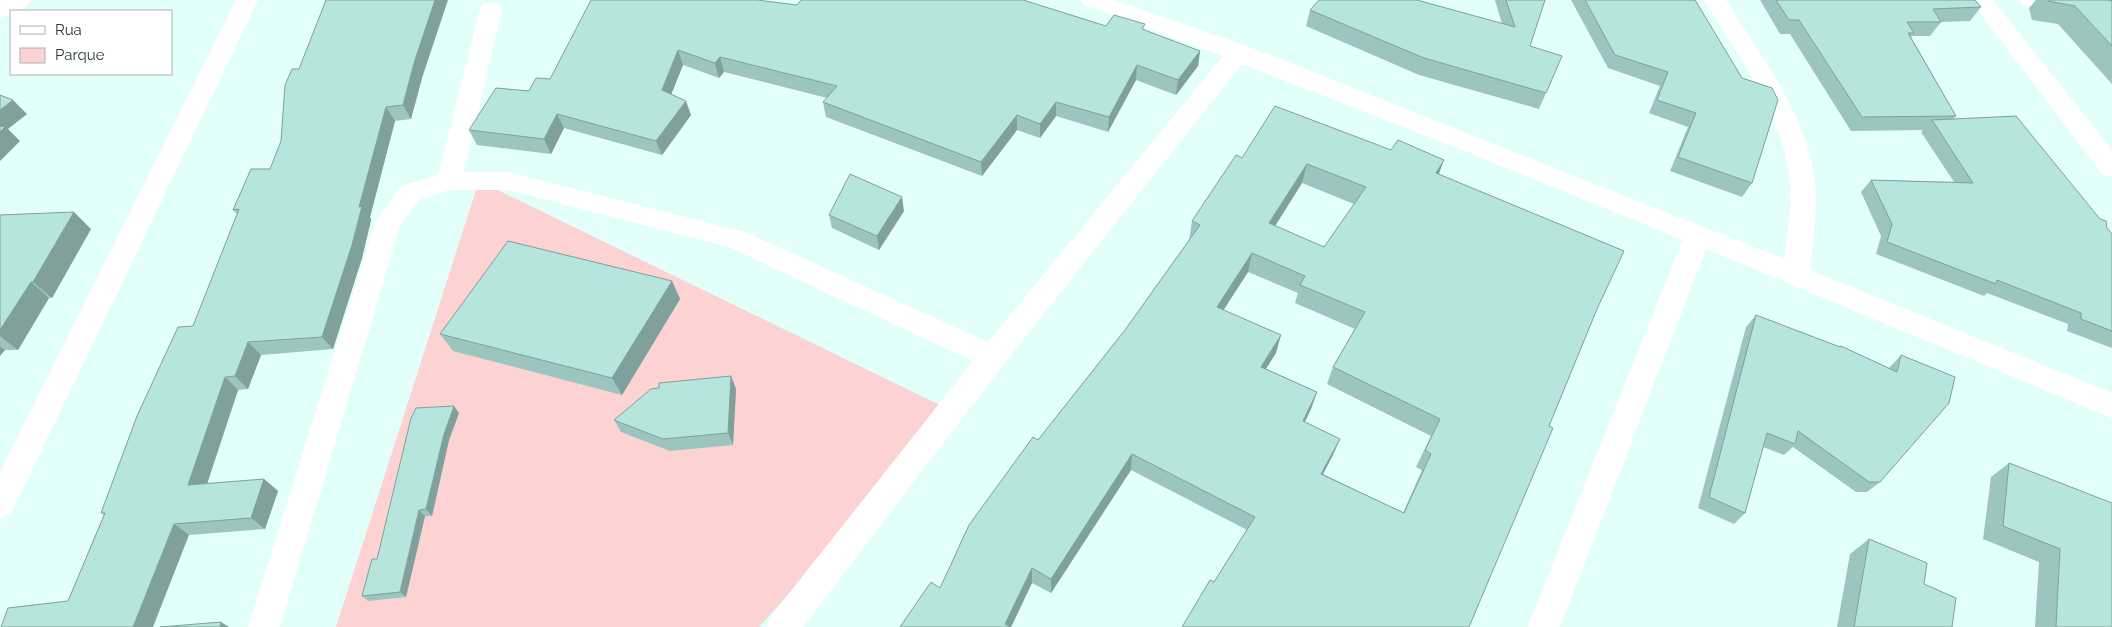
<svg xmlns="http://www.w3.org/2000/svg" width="2112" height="627" font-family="Raleway,sans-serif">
<rect width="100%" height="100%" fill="#e3fffa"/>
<!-- green -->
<path fill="#fcd2d2" d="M 479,181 L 952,411 L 759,627 L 336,627 Z"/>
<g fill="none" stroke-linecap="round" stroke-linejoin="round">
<!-- street -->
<path fill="#fff" fill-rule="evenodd" d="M 3,0 L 32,0 C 27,7 20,11 11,11 L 11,14 L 0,18 L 0,2 Z
M 1081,0 L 1114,0 L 1247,46 L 1784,259 C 1787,234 1792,208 1790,183 C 1784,115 1738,57 1704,0 L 1726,0 C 1761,57 1808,115 1815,183 C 1818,211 1812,241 1810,270 L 2112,393 L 2112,418 L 1706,249 L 1560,627 L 1528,627 L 1683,240 L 1468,152 L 1242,64 L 1003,365 L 803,627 L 767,627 L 771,616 L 973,361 L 729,247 L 508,190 L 449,190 L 419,200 L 401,223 L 280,627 L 248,627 L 376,220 L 401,186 L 438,175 L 480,9 L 483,4 L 491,2 L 499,4 L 502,9 L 464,172 L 508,172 L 745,232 L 988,342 L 1223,56 L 1084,5 Z
M 1970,0 L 1993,0 L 2112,150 L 2112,177 L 2103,175 Z
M 2020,0 L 2076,0 L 2112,6 L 2112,20 L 2031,7 L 2023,5 Z"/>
<!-- secondary -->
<path fill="#fff" fill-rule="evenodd" d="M 236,0 L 258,0 L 11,514 L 0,518 L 0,472 Z"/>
</g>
<!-- wall -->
<path fill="#9dc5bf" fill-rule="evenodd" d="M 1495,0 L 1545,0 L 1530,46 L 1546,93 L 1539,109 L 1419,75 L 1306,26 L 1310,10 L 1420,1 L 1502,24 Z
M 1571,0 L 1695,0 L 1752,183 L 1742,197 L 1670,171 L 1688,127 L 1649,113 L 1660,86 L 1608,68 Z
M 1760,0 L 1975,0 L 1981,7 L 1970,21 L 1941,22 L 1930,36 L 1912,36 L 1911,37 L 1956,116 L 1953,119 L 2107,228 L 2112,234 L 2112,348 L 2067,331 L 2068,324 L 1987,293 L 1984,296 L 1876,254 L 1881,236 L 1861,192 L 1871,180 L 1954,182 L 1921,132 L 1923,130 L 1851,131 L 1790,34 L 1780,34 Z
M 2036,0 L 2112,0 L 2112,84 L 2058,24 L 2032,20 L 2029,8 Z
M 797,5 L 1106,26 L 1144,30 L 1200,51 L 1198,66 L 1176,95 L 1136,80 L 1108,132 L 1056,116 L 1040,138 L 1017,130 L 982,176 L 826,117 L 823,102 L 827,98 L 724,72 L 719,78 L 683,65 L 671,94 L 691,115 L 662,155 L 564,128 L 551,154 L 477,145 L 469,130 L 529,91 L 550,79 Z
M 422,78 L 411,119 L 395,121 L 370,217 L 371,220 L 362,258 L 333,349 L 261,355 L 248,389 L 238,390 L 207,484 L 264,479 L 278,491 L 265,529 L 189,535 L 68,601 L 104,515 L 101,513 L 193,326 L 237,214 L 233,210 L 270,169 Z
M 1242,158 L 1439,174 L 1597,309 L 1549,426 L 1469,627 L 1214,582 L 1247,530 L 1131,470 L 1051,593 L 1032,583 L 1011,627 L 940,588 L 1038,440 L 1125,330 L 1189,240 L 1192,221 ZM 1302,183 L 1354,204 L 1324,247 L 1275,226 ZM 1248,272 L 1298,293 L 1295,303 L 1355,329 L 1333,367 L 1327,384 L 1431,436 L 1416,467 L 1422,470 L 1403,513 L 1323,474 L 1333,455 L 1305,422 L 1311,409 L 1317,392 L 1266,369 L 1276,353 L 1223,310 Z
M 904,211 L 879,250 L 832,228 L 829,215 Z
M 0,215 L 91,229 L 52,298 L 49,298 L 18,350 L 5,350 L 0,356 Z
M 672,281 L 680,299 L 622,395 L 453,351 L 440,334 Z
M 1756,315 L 1839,347 L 1841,346 L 1889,368 L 1901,355 L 1880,482 L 1867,492 L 1856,492 L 1793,447 L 1784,455 L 1763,447 L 1745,513 L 1734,524 L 1698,508 L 1746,327 Z
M 731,376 L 736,389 L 733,445 L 670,451 L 621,432 L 614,420 L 659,388 Z
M 459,413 L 449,440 L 432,516 L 425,516 L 406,597 L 368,601 L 362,596 L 377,559 Z
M 2009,463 L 2112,627 L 2035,627 L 2039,562 L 1983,539 L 1991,477 Z
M 1869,539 L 1924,584 L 1952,627 L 1837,627 L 1850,554 Z"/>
<!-- shaded-wall -->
<path fill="#7fa09b" d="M 435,0 L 448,0 L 422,78 L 411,119 L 403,105 L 414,63 Z
M 678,50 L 683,65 L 667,105 L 662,90 Z
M 1200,51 L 1198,66 L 1176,95 L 1178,80 Z
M 720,57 L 724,72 L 719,78 L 715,63 Z
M 1137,65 L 1136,80 L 1108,132 L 1109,117 Z
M 13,100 L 27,114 L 8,129 L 20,141 L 0,161 L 0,110 Z
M 686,101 L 691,115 L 662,155 L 656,141 Z
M 1056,102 L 1056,116 L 1040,138 L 1040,124 Z
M 386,107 L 395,121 L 370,217 L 371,220 L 362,258 L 333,349 L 322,337 L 359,207 Z
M 557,114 L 564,128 L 551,154 L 544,139 Z
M 1017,115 L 1017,130 L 982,176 L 981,162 Z
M 1444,160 L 1437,179 L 1436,173 Z
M 1307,164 L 1302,183 L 1265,242 L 1269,223 Z
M 902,197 L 904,211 L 879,250 L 877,236 Z
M 74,212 L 91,229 L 52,298 L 33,282 Z
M 1252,253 L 1248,272 L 1214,325 L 1217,307 Z
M 672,281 L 680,299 L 622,395 L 612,378 Z
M 31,282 L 49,298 L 18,350 L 0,336 L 0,330 Z
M 1281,335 L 1276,353 L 1256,384 L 1261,367 Z
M 248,342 L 261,355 L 248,389 L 235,376 Z
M 0,346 L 5,350 L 0,356 Z
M 731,376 L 736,389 L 733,445 L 728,433 Z
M 225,377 L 238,390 L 203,496 L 188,485 Z
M 1317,392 L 1311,409 L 1297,437 L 1303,421 Z
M 454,406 L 459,413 L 449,440 L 432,516 L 426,509 L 444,434 Z
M 1340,439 L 1333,455 L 1315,489 L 1321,474 Z
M 1132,454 L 1131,470 L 1051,593 L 1051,579 Z
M 264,479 L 278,491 L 265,529 L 251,518 Z
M 419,510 L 425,516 L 406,597 L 400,592 Z
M 174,524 L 189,535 L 153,627 L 133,627 Z
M 1032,568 L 1032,583 L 1011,627 L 1005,624 Z
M 221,622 L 229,627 L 220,627 Z"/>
<!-- building -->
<path fill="#b6e5de" stroke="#7fa09b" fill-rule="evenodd" d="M 326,0 L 435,0 L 414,63 L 403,105 L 386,107 L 359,207 L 362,206 L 352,245 L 322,337 L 248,342 L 235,376 L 225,377 L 188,485 L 264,479 L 251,518 L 174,524 L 133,627 L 1,627 L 8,608 L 68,601 L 105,513 L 101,513 L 137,416 L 178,327 L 193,326 L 239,209 L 233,210 L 251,169 L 270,169 L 281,141 L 285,85 L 292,69 L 299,69 Z
M 591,0 L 757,0 L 797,5 L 801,0 L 1023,0 L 1106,26 L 1114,15 L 1145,24 L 1142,29 L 1200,51 L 1178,80 L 1137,65 L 1109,117 L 1056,102 L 1040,124 L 1017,115 L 981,162 L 823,102 L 837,86 L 720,57 L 715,63 L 678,50 L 662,90 L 686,101 L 656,141 L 557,114 L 544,139 L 469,130 L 496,88 L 529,91 L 536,78 L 550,79 Z
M 1319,0 L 1417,0 L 1515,27 L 1506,0 L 1545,0 L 1530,46 L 1562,56 L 1546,93 L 1424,58 L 1310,10 Z
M 1585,0 L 1695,0 L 1742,78 L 1772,88 L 1778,100 L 1752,183 L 1678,157 L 1696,113 L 1657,100 L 1668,72 L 1615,55 Z
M 1776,0 L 1975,0 L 1981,7 L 1933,9 L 1941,22 L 1907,22 L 1914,33 L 1908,33 L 1956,116 L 1862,117 L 1799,20 L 1789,20 Z
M 2048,0 L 2108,0 L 2112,1 L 2112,46 L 2075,6 L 2048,1 Z
M 0,95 L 13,100 L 0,110 Z
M 1275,106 L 1391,150 L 1398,140 L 1444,160 L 1436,173 L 1624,251 L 1597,309 L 1549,426 L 1553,428 L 1469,627 L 1182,627 L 1210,580 L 1214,582 L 1255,517 L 1132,454 L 1051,579 L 1032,568 L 1005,624 L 1010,627 L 900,627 L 931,582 L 940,588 L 969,525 L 1033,437 L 1038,440 L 1125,330 L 1200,225 L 1192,221 L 1236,155 L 1242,158 ZM 1307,164 L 1366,187 L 1324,247 L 1269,223 ZM 1252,253 L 1305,276 L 1300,285 L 1365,312 L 1333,367 L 1440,419 L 1425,450 L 1431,454 L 1404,513 L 1321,474 L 1340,439 L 1303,421 L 1317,392 L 1261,367 L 1281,335 L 1217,307 Z
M 2016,116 L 2100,219 L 2106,221 L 2107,228 L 2112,234 L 2112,331 L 2081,319 L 2081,313 L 1997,280 L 1996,284 L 1887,242 L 1892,224 L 1871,180 L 1973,183 L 1932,120 Z
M 0,126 L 5,127 L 0,132 Z
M 850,174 L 902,197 L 877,236 L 829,215 Z
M 74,212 L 33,282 L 31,282 L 0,330 L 0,215 Z
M 508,241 L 672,281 L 612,378 L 440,334 Z
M 1756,315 L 1840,347 L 1841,346 L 1897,372 L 1901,355 L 1955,377 L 1949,403 L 1880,482 L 1869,482 L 1798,431 L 1795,444 L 1767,433 L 1745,513 L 1709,497 Z
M 731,376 L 728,433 L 663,439 L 614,420 L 651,389 L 659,388 L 659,383 Z
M 454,406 L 444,434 L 426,509 L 419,510 L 400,592 L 362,596 L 372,559 L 377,559 L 411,418 L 416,408 Z
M 2009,463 L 2112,503 L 2112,627 L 2056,627 L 2060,549 L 2003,526 Z
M 1869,539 L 1927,563 L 1924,584 L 1956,598 L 1952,627 L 1854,627 Z
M 221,622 L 220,627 L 160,627 Z"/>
<!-- legend -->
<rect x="10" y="10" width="162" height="65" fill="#ffffff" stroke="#a9b1b0"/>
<rect x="20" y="26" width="25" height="8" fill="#ffffff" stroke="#a9b1b0"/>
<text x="55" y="35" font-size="15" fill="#293c39">Rua</text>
<rect x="20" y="48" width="25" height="15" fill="#fcd2d2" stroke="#a9b1b0"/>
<text x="55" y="60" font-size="15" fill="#293c39">Parque</text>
</svg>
